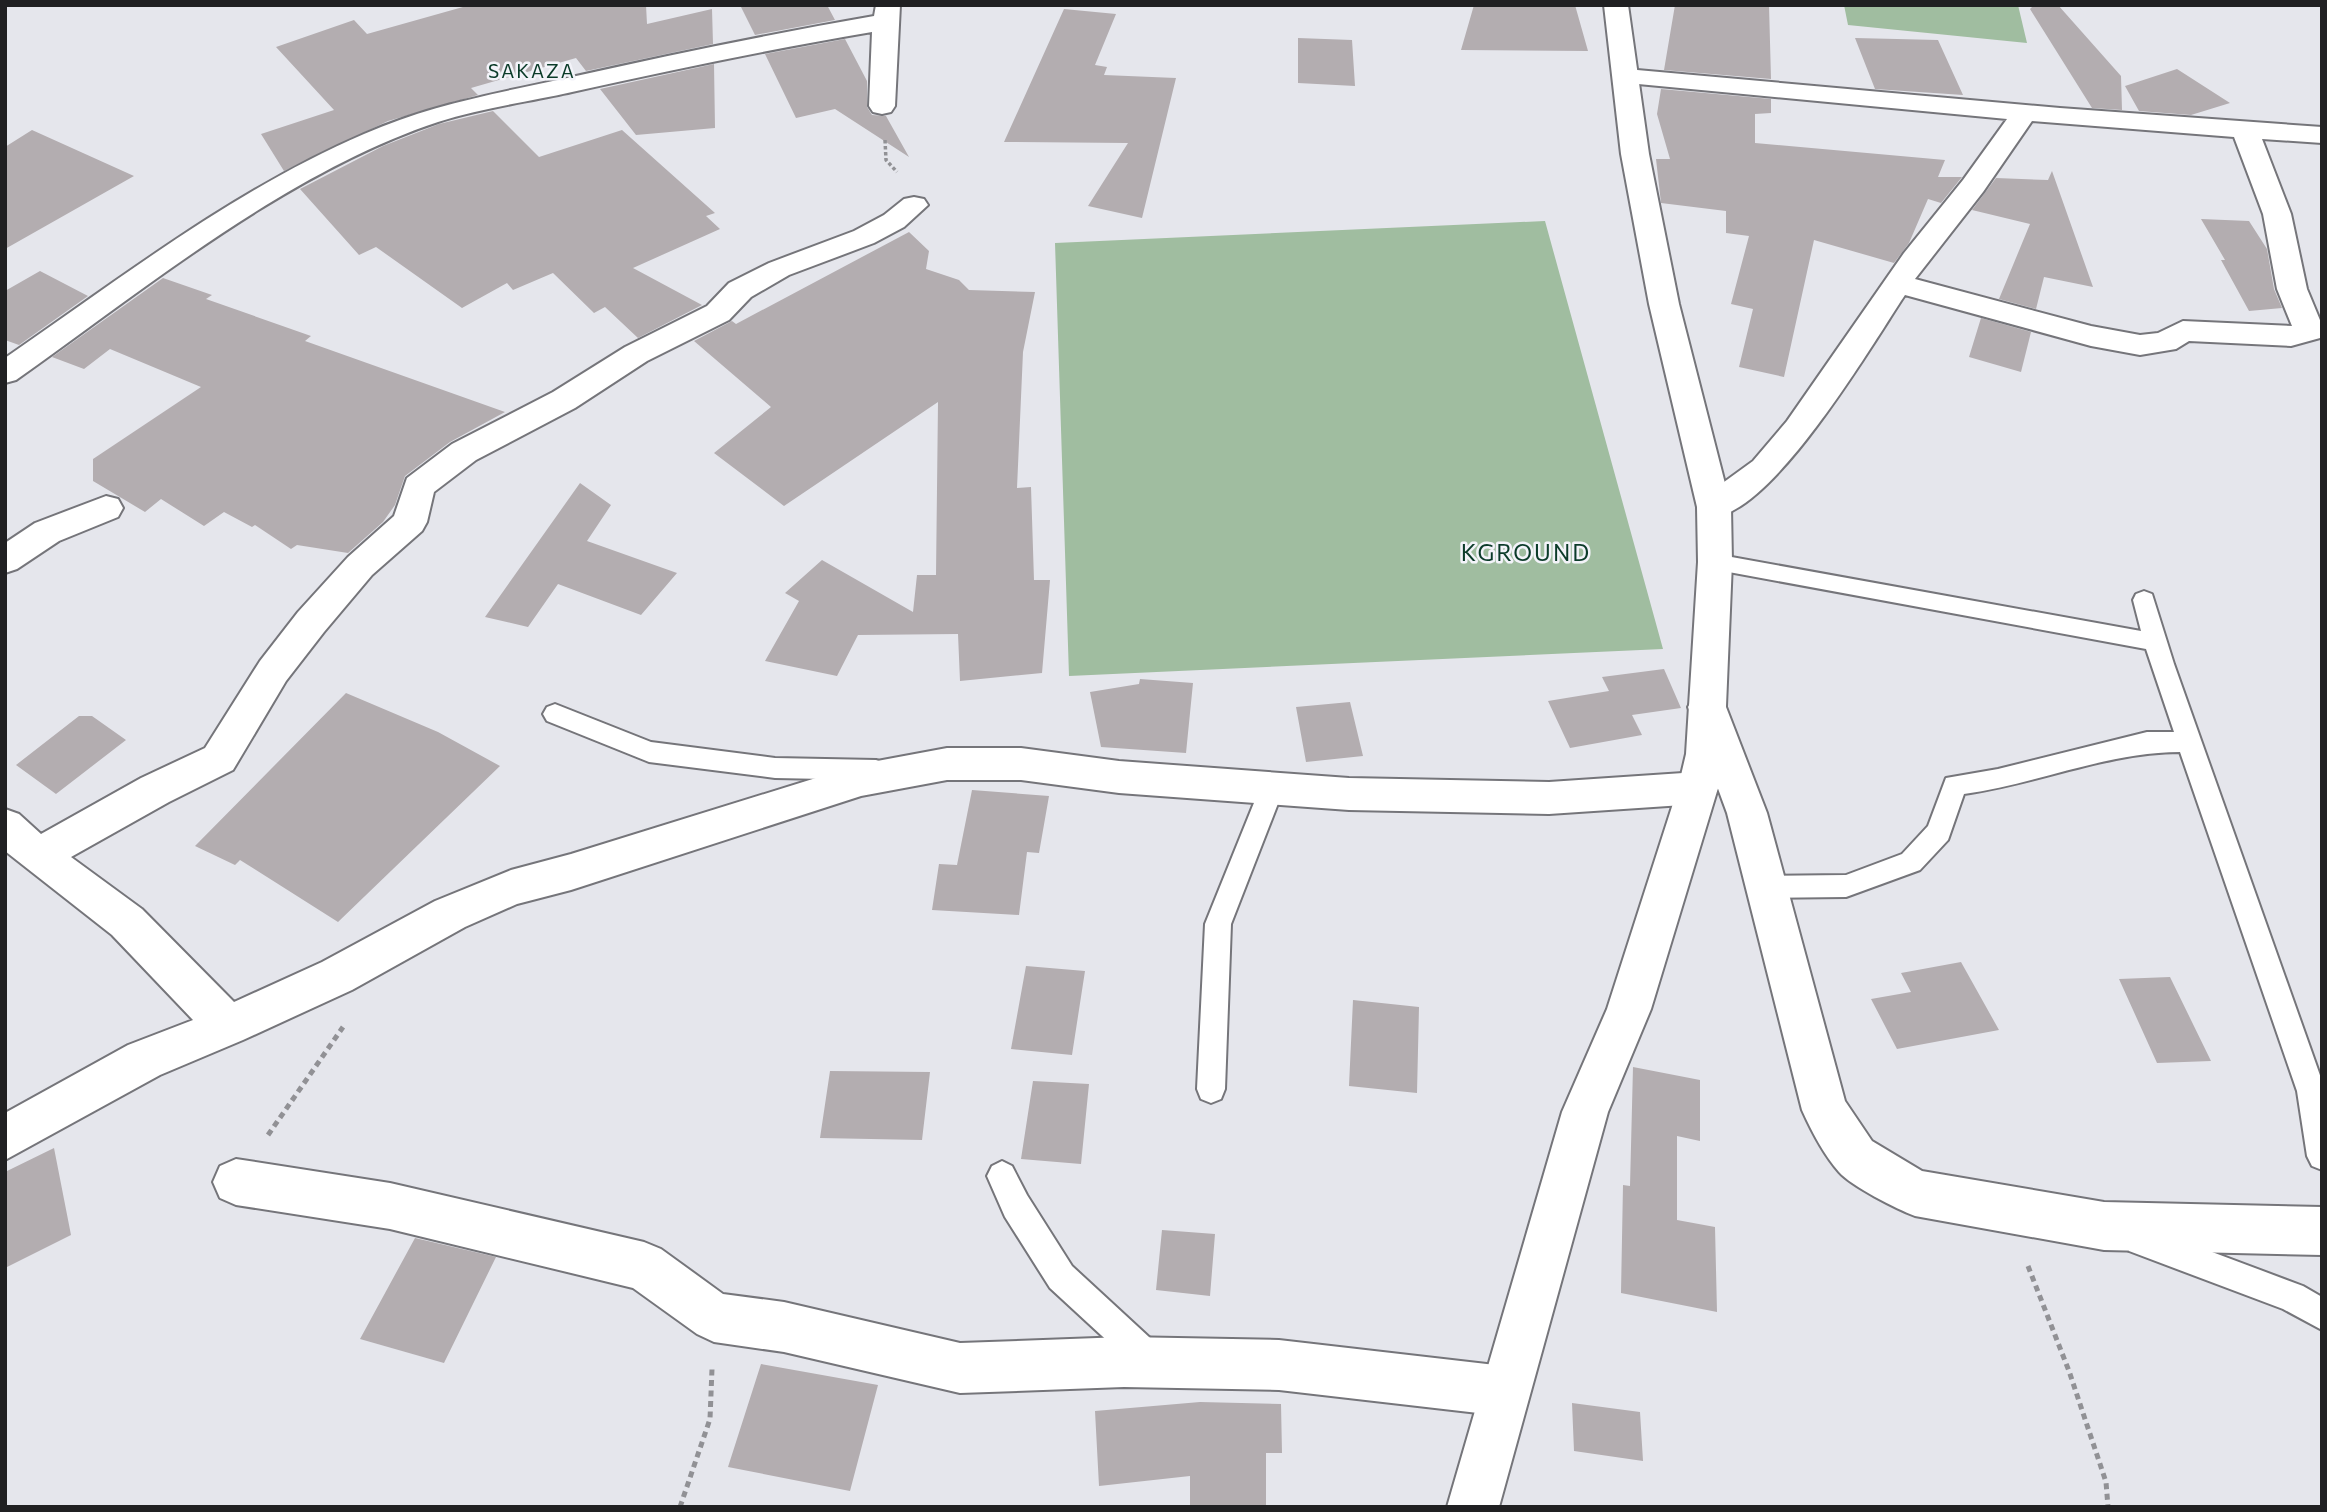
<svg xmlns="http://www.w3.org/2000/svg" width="2327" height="1512" font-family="Commissioner,sans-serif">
<rect width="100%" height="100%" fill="#e5e6ec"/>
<!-- green -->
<path fill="#a0bda0" d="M 1844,5 L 2018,5 L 2027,43 L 1848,25 Z
M 1545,221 L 1663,649 L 1069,676 L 1055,243 Z"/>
<!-- building -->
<path fill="#b3adb0" d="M 470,5 L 646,5 L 647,24 L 712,9 L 713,44 L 586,71 L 576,58 L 471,88 L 478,95 L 388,121 L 284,171 L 261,134 L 334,110 L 276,47 L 354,20 L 367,34 Z
M 740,5 L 827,5 L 835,20 L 755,35 Z
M 1474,5 L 1575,5 L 1588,51 L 1461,50 Z
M 1675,5 L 1769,5 L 1771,79 L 1664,70 Z
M 2034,5 L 2058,5 L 2121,76 L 2122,110 L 2092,108 L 2030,9 Z
M 1064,9 L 1116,14 L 1095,65 L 1107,67 L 1104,75 L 1176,78 L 1142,218 L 1088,206 L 1128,143 L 1004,142 Z
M 1298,38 L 1352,40 L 1355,86 L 1298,83 Z
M 1855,38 L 1938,40 L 1963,95 L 1875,89 Z
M 845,39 L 867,81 L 867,107 L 872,115 L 886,116 L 909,157 L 835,109 L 796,118 L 765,54 Z
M 714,64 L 715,128 L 636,135 L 600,89 Z
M 2177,69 L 2230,103 L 2191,115 L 2139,111 L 2125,86 Z
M 1661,89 L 1771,99 L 1771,113 L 1755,114 L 1755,143 L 1945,160 L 1938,177 L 1962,177 L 1941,203 L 1928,199 L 1909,243 L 1894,263 L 1814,240 L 1784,377 L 1739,367 L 1753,309 L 1731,304 L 1749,236 L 1726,233 L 1726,211 L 1661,203 L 1656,159 L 1670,159 L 1657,114 Z
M 493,111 L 539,157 L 622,130 L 715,213 L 706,216 L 720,229 L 633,268 L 702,305 L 638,338 L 605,307 L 594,313 L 553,273 L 513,290 L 507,283 L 462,308 L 376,247 L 359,255 L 300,189 L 383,146 L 439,124 Z
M 32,130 L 134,176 L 5,249 L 5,147 Z
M 2052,171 L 2093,287 L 2044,277 L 2036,309 L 1999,299 L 2030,224 L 1972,210 L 1996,178 L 2048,180 Z
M 2201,219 L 2249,221 L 2267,249 L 2274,289 L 2282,308 L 2249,311 L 2221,260 L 2225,260 Z
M 909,232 L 929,251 L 926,269 L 959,280 L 969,290 L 1035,292 L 1023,352 L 1017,488 L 1031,487 L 1034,580 L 1050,580 L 1042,673 L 960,681 L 958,634 L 858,635 L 837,676 L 765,661 L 799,601 L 785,593 L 822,560 L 913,612 L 917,575 L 936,575 L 938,402 L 784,506 L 714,453 L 771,407 L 694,341 L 732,321 L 736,324 Z
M 40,271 L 88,296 L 19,345 L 5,340 L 5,291 Z
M 163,278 L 212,295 L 206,299 L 311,336 L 305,341 L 505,412 L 450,442 L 405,476 L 395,505 L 383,522 L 348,553 L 297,545 L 291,549 L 255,525 L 252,527 L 224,512 L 204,526 L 161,499 L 145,512 L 93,481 L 93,459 L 201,387 L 110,349 L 84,369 L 52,357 Z
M 1981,318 L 2031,332 L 2021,372 L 1969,357 Z
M 580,483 L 611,505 L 587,541 L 677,573 L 641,615 L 558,584 L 528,627 L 485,617 Z
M 1664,669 L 1681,708 L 1632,715 L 1642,735 L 1570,748 L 1548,701 L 1609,691 L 1602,677 Z
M 1140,679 L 1193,683 L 1186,753 L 1101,747 L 1090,692 L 1139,684 Z
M 346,693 L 438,732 L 500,766 L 338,922 L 240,860 L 235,865 L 195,846 Z
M 1350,702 L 1363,756 L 1306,762 L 1296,707 Z
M 79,716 L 92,716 L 126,740 L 56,794 L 16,765 Z
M 972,790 L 1049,796 L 1039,853 L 1027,852 L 1019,915 L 932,910 L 939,864 L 957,865 Z
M 1961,962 L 1999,1030 L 1897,1049 L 1871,999 L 1911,992 L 1901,973 Z
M 1026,966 L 1085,971 L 1072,1055 L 1011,1049 Z
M 2170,977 L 2211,1061 L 2157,1063 L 2119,979 Z
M 1353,1000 L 1419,1007 L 1417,1093 L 1349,1086 Z
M 1633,1067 L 1700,1080 L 1700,1141 L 1677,1136 L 1677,1220 L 1715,1227 L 1717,1312 L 1621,1293 L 1623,1185 L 1630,1186 Z
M 830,1071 L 930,1072 L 922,1140 L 820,1138 Z
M 1033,1081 L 1089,1084 L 1081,1164 L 1021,1159 Z
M 54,1148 L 71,1235 L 5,1268 L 5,1172 Z
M 1162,1230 L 1215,1234 L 1210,1296 L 1156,1290 Z
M 415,1238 L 496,1257 L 444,1363 L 360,1339 Z
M 761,1364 L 878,1385 L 850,1491 L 728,1467 Z
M 1200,1402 L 1281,1404 L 1282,1453 L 1266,1453 L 1266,1507 L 1190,1507 L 1190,1476 L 1099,1486 L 1095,1411 Z
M 1572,1403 L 1640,1412 L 1643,1461 L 1574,1451 Z"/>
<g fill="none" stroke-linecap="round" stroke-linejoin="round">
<defs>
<path id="service" d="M 1715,554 L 2141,631 L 2133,600 L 2136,594 L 2144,591 L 2152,594 L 2174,664 L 2322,1081 L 2322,1170 L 2312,1166 L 2307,1156 L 2297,1091 L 2180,752 C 2107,752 2037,784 1964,794 L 1948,840 L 1920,870 L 1846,897 L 1766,898 L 1757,895 L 1753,887 L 1757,879 L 1766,876 L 1846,875 L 1902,854 L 1928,826 L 1946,778 L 1998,769 L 2147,732 L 2174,732 L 2146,649 L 1707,568 L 1704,562 L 1707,556 Z
M 555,704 L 651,742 L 775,758 L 876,760 L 885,763 L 888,770 L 885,777 L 876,780 L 775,778 L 649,762 L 547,721 L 543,714 L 547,707 Z
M 1272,778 L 1281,781 L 1284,788 L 1231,924 L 1225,1089 L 1221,1099 L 1211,1103 L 1201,1099 L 1197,1089 L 1205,924 L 1260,788 L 1263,781 Z
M 1002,1161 L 1012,1166 L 1027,1195 L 1072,1266 L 1162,1349 L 1167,1360 L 1162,1371 L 1151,1376 L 1140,1371 L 1050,1288 L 1005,1217 L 987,1176 L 992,1166 Z
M 2140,1225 L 2303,1286 L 2322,1297 L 2322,1330 L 2283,1309 L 2129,1251 L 2125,1240 L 2129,1229 Z"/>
<path id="minor" d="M 876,5 L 900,5 L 895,106 L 891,112 L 882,114 L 873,112 L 869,106 L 872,32 C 771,49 672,70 572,92 C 528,102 481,108 438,122 C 287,172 145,289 16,380 L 5,383 L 5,358 C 121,278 234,190 364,134 C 429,105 498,93 567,78 C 669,55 771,34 874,16 Z
M 1626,69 L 2060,108 L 2322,127 L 2322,143 L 2262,139 L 2291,214 L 2307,289 L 2322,325 L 2320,338 L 2291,346 L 2189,341 L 2176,349 L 2140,355 L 2091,346 L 1905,295 C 1874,341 1762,534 1702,516 L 1697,507 L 1702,498 L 1753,461 L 1787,421 L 1904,253 L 1963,180 L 2007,119 L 1617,82 L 1613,77 L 1617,72 ZM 2032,121 L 2234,137 L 2263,214 L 2277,289 L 2292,326 L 2183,321 L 2158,333 L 2140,335 L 2091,326 L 1915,279 L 1983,192 Z
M 914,197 L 924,199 L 928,205 L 904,227 L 874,243 L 789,275 L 751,297 L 729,320 L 647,361 L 575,408 L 476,460 L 434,492 L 427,522 L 422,531 L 372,575 L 324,632 L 286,681 L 233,770 L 169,802 L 71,857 L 142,909 L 234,1002 L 322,962 L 435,901 L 511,870 L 571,854 L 861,764 L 947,748 L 1021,748 L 1119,761 L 1349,778 L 1549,782 L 1698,772 L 1712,776 L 1718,788 L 1712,800 L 1698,804 L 1549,814 L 1349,810 L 1119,793 L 1021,780 L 947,780 L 861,796 L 571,890 L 517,904 L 465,927 L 352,990 L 243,1040 L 160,1075 L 5,1160 L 5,1113 L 128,1045 L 193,1020 L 112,935 L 5,851 L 5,809 L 19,814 L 41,834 L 141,778 L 205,748 L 260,661 L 298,612 L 348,557 L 394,516 L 407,478 L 452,444 L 553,392 L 625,347 L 707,306 L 729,283 L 769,263 L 854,231 L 884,215 L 904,199 Z
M 106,496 L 118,499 L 123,508 L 118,517 L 59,541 L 17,569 L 5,573 L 5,543 L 35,523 Z
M 1707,692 L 1720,696 L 1726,707 L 1767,813 L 1845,1101 L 1872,1141 L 1922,1171 L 2104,1202 L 2322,1207 L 2322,1255 L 2104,1250 L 1915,1216 C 1897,1209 1851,1186 1839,1172 C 1824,1155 1811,1130 1802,1110 L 1727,813 L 1688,707 L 1694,696 Z
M 236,1159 L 390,1183 L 644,1242 L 661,1249 L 723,1294 L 784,1302 L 960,1343 L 1124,1337 L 1279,1340 L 1504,1366 L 1522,1373 L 1529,1391 L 1522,1409 L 1504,1416 L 1279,1390 L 1124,1387 L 960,1393 L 784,1352 L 714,1342 L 697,1334 L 633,1288 L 390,1229 L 236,1205 L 220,1198 L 213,1182 L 220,1166 Z"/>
<path id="tertiary" d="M 1604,5 L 1628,5 L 1649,154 L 1679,304 L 1731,507 L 1732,562 L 1724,754 L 1718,788 L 1651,1009 L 1608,1112 L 1499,1507 L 1447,1507 L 1562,1112 L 1607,1009 L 1678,788 L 1686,754 L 1698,562 L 1697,507 L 1649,304 L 1621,154 Z"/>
</defs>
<!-- service casing -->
<use href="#service" stroke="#75757a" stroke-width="4"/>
<!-- minor casing -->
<use href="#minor" stroke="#75757a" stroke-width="4"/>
<!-- tertiary casing -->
<use href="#tertiary" stroke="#75757a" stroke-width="4"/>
<!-- path-far1 -->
<path stroke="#919195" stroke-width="3.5" stroke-dasharray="3.5 2.5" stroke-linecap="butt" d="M 885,140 L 886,160 L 897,172"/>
<!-- path -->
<path stroke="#919195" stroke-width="5" stroke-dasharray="6 4.5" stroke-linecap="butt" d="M 268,1135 L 343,1027
M 2028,1266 L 2069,1371 L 2106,1482 L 2108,1507
M 680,1507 L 710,1419 L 712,1369"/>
<!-- service -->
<use href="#service" fill="#fff" fill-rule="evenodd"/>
<!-- minor -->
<use href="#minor" fill="#fff" fill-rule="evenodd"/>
<!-- tertiary -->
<use href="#tertiary" fill="#fff" fill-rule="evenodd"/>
</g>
<g text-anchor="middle" stroke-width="5" stroke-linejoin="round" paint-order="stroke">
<!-- far-quarter labels -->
<g font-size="19" letter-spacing="2" fill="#0b3b29" stroke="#f3f3f9">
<text x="532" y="78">SAKAZA</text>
</g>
<!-- quarter labels -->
<g font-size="23" letter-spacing="2" fill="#0b3b29" stroke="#f3f3f9">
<text x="1526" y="561">KGROUND</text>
</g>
</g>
<!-- border -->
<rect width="2327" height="1512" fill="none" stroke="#202022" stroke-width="14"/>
</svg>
